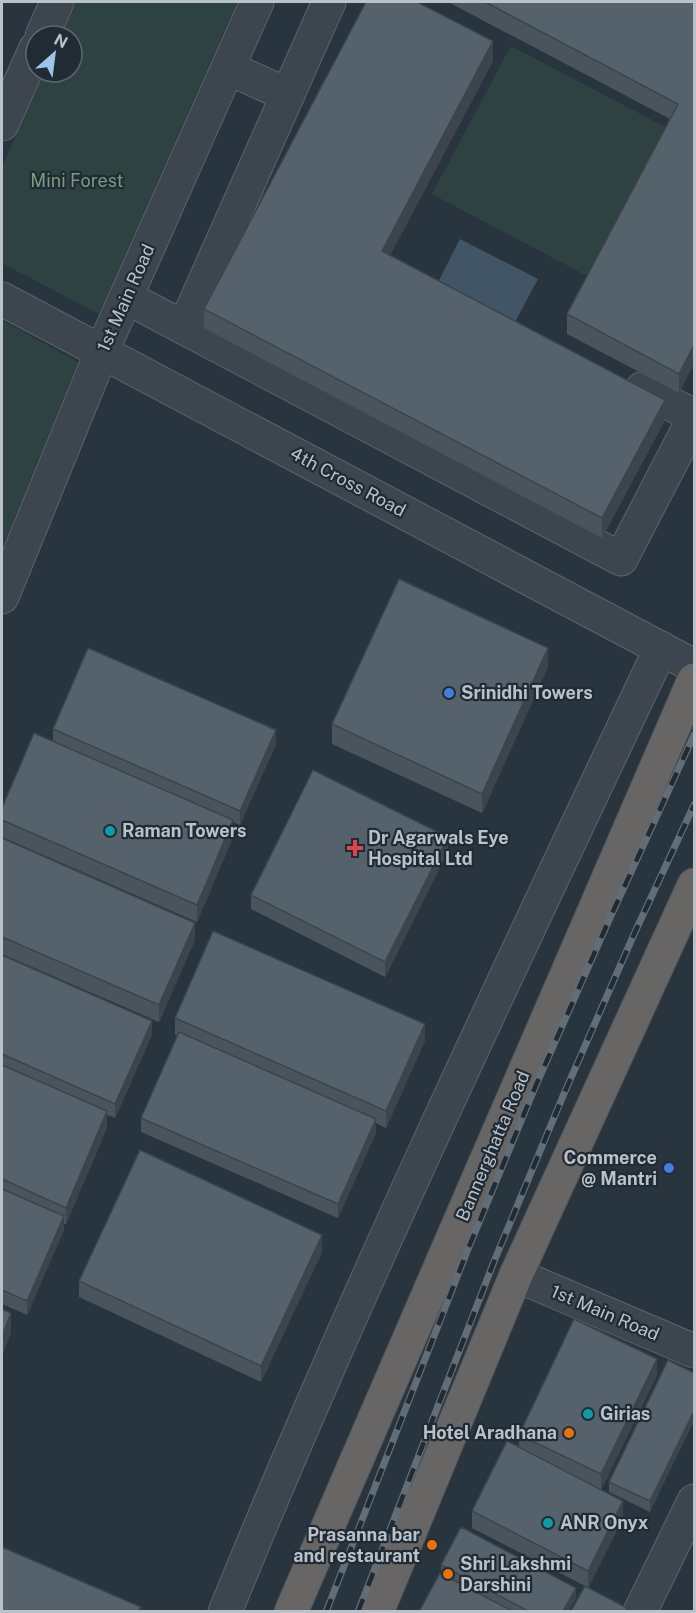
<svg xmlns="http://www.w3.org/2000/svg" width="696" height="1613" font-family="'Public Sans',sans-serif">
<rect width="100%" height="100%" fill="#29353e"/>
<!-- green -->
<path fill="#2e4341" d="M 76,2 L 237,2 L 99,314 L 2,263 L 2,167 L 45,72 L 72,72 L 72,36 L 61,36 Z
M 511,46 L 669,129 L 591,278 L 432,194 Z
M 2,320 L 78,362 L 2,550 Z"/>
<!-- water -->
<path fill="#415566" d="M 460,239 L 538,279 L 515,322 L 438,282 Z"/>
<g fill="none" stroke-linecap="round" stroke-linejoin="round">
<defs>
<path id="minor" d="M 42,36 L 57,2
M 228,68 L 288,95
M 2,124 L 36,48
M 126,297 L 621,559 L 694,418
M 184,328 L 329,2
M 642,389 L 694,416
M 2,597 L 102,351 L 257,2
M 516,1275 L 694,1351
M 640,1612 L 694,1501"/>
<path id="tertiary" d="M 2,299 L 694,666
M 225,1612 C 358,1285 510,967 661,648"/>
<path id="trunk" d="M 291,1612 L 694,680
M 377,1612 L 516,1275 L 694,885"/>
</defs>
<!-- minor casing -->
<use href="#minor" stroke="#5b646c" stroke-width="35"/>
<!-- tertiary casing -->
<use href="#tertiary" stroke="#5b646c" stroke-width="35"/>
<!-- trunk casing -->
<use href="#trunk" stroke="#485159" stroke-width="35"/>
<!-- minor -->
<use href="#minor" stroke="#3d464f" stroke-width="33"/>
<!-- tertiary -->
<use href="#tertiary" stroke="#3d464f" stroke-width="33"/>
<!-- trunk -->
<use href="#trunk" stroke="#686664" stroke-width="33"/>
<defs>
<path id="rail" d="M 326,1612 L 468,1249 L 536,1085 L 609,920 L 694,735
M 358,1612 L 495,1259 L 563,1096 L 635,932 L 694,805"/>
</defs>
<!-- rail casing -->
<use href="#rail" stroke="#616d77" stroke-width="7"/>
<!-- rail -->
<use href="#rail" stroke="#212b34" stroke-width="4.5" stroke-dasharray="14" stroke-linecap="butt"/>
</g>
<!-- wall -->
<path fill="#49545c" d="M 448,2 L 694,2 L 679,393 L 567,334 L 567,314 L 670,119 Z
M 493,61 L 390,255 L 665,420 L 602,538 L 204,328 L 204,309 Z
M 548,667 L 482,813 L 332,744 L 332,724 Z
M 53,729 L 276,744 L 240,825 L 233,822 L 233,837 L 197,922 L 2,837 L 2,808 L 53,741 Z
M 2,838 L 195,940 L 159,1022 L 2,954 Z
M 448,851 L 385,977 L 251,909 L 251,895 Z
M 2,955 L 152,1035 L 115,1118 L 107,1115 L 107,1128 L 66,1224 L 64,1224 L 64,1230 L 27,1315 L 2,1304 Z
M 175,1018 L 425,1041 L 386,1128 L 376,1123 L 376,1133 L 338,1218 L 141,1132 L 141,1118 L 177,1036 L 175,1035 Z
M 322,1252 L 261,1382 L 79,1297 L 79,1281 Z
M 694,1373 L 650,1512 L 609,1492 L 609,1482 Z
M 657,1375 L 601,1490 L 623,1518 L 588,1588 L 627,1611 L 585,1586 L 472,1528 L 472,1511 L 519,1448 L 519,1435 Z
M 441,1565 L 576,1598 L 568,1611 L 420,1611 L 441,1574 Z"/>
<!-- shaded-wall -->
<path fill="#3c454b" d="M 493,41 L 493,61 L 382,271 L 382,251 Z
M 694,345 L 694,364 L 679,393 L 679,374 Z
M 665,400 L 665,420 L 602,538 L 602,518 Z
M 548,648 L 548,667 L 482,813 L 482,794 Z
M 276,730 L 276,744 L 240,825 L 240,811 Z
M 233,820 L 233,837 L 197,922 L 197,905 Z
M 448,837 L 448,851 L 385,977 L 385,962 Z
M 195,923 L 195,940 L 159,1022 L 159,1005 Z
M 152,1021 L 152,1035 L 115,1118 L 115,1104 Z
M 425,1024 L 425,1041 L 386,1128 L 386,1111 Z
M 107,1111 L 107,1128 L 66,1224 L 66,1208 Z
M 376,1119 L 376,1133 L 338,1218 L 338,1204 Z
M 64,1216 L 64,1230 L 27,1315 L 27,1301 Z
M 322,1235 L 322,1252 L 261,1382 L 261,1366 Z
M 11,1313 L 11,1333 L 2,1356 L 2,1336 Z
M 657,1359 L 657,1375 L 601,1491 L 601,1474 Z
M 694,1411 L 694,1421 L 650,1512 L 650,1501 Z
M 623,1501 L 623,1518 L 588,1588 L 588,1571 Z
M 576,1588 L 576,1598 L 568,1611 L 563,1611 Z"/>
<!-- building -->
<path fill="#55626b" stroke="#3c454b" stroke-width="1.5" d="M 366,2 L 417,2 L 493,41 L 382,251 L 665,400 L 602,518 L 204,309 Z
M 485,2 L 694,2 L 694,345 L 679,374 L 567,314 L 678,104 Z
M 399,579 L 548,648 L 482,794 L 332,724 Z
M 88,648 L 276,730 L 240,811 L 53,729 Z
M 34,733 L 233,820 L 197,905 L 2,820 L 2,808 Z
M 313,770 L 448,837 L 385,962 L 251,895 Z
M 2,838 L 195,923 L 159,1005 L 2,937 Z
M 213,931 L 425,1024 L 386,1111 L 175,1018 Z
M 2,955 L 152,1021 L 115,1104 L 2,1054 Z
M 179,1032 L 376,1119 L 338,1204 L 141,1118 Z
M 2,1065 L 107,1111 L 66,1208 L 2,1179 Z
M 140,1150 L 322,1235 L 261,1366 L 79,1281 Z
M 2,1189 L 64,1216 L 27,1301 L 2,1290 Z
M 2,1309 L 11,1313 L 2,1336 Z
M 574,1319 L 657,1359 L 601,1474 L 519,1435 Z
M 668,1360 L 694,1373 L 694,1411 L 650,1501 L 609,1482 Z
M 507,1441 L 623,1501 L 588,1571 L 472,1511 Z
M 461,1527 L 576,1588 L 563,1611 L 528,1611 L 441,1565 Z
M 2,1547 L 141,1607 L 138,1611 L 2,1611 Z
M 440,1573 L 512,1611 L 422,1611 L 420,1610 Z
M 585,1586 L 627,1608 L 625,1611 L 571,1611 Z"/>
<!-- markers -->
<g fill="#3f7fe0" stroke="#212b34" stroke-width="2">
<circle cx="449" cy="693" r="6"/>
<circle cx="669" cy="1168" r="6"/>
</g>
<g fill="#0f9aa8" stroke="#212b34" stroke-width="2">
<circle cx="110" cy="831" r="6"/>
<circle cx="588" cy="1414" r="6"/>
<circle cx="548" cy="1523" r="6"/>
</g>
<path fill="#e0444e" stroke="#212b34" stroke-width="2" d="M352 839h6v6h6v6h-6v6h-6v-6h-6v-6h6z"/>
<g fill="#e8710a" stroke="#212b34" stroke-width="2">
<circle cx="569" cy="1433" r="6"/>
<circle cx="432" cy="1545" r="6"/>
<circle cx="448" cy="1574" r="6"/>
</g>
<g text-anchor="middle" stroke-width="4.5" stroke-linejoin="round" paint-order="stroke">
<!-- park labels -->
<g font-size="18" fill="#7a9c7e" stroke="#212b34">
<text x="77" y="187">Mini Forest</text>
</g>
<!-- street labels -->
<g font-size="18" fill="#b9c1c9" stroke="#212b34">
<text transform="translate(126 298) rotate(-66)" y="6">1st Main Road</text>
<text transform="translate(348 482) rotate(28)" y="6">4th Cross Road</text>
<text transform="translate(493 1146) rotate(-67)" y="6">Bannerghatta Road</text>
<text transform="translate(605 1313) rotate(23)" y="6">1st Main Road</text>
</g>
<!-- poi labels -->
<g font-size="18" font-weight="bold" fill="#b9c1c9" stroke="#212b34" text-anchor="start">
<text x="461" y="699">Srinidhi Towers</text>
<text x="122" y="837">Raman Towers</text>
<text x="368" y="844">Dr Agarwals Eye<tspan x="368" dy="21">Hospital Ltd</tspan></text>
<text x="657" y="1164" text-anchor="end">Commerce<tspan x="657" dy="21">@ Mantri</tspan></text>
<text x="600" y="1420">Girias</text>
<text x="557" y="1439" text-anchor="end">Hotel Aradhana</text>
<text x="560" y="1529">ANR Onyx</text>
<text x="420" y="1541" text-anchor="end">Prasanna bar<tspan x="420" dy="21">and restaurant</tspan></text>
<text x="460" y="1570">Shri Lakshmi<tspan x="460" dy="21">Darshini</tspan></text>
</g>
</g>
<!-- border -->
<rect width="696" height="1613" fill="none" stroke="#b9c1c9" stroke-width="6"/>
<!-- north arrow -->
<g transform="translate(54 54) rotate(28)"><circle r="28" fill="#212b34" stroke="#5e6770" stroke-width="1.5"/>
<path d="M0-4.5L10 22L0 15L-10 22Z" fill="#9bc5ed"/>
<text y="-9" font-size="16" font-weight="bold" text-anchor="middle" fill="#b9c1c9">N</text>
</g>
</svg>
